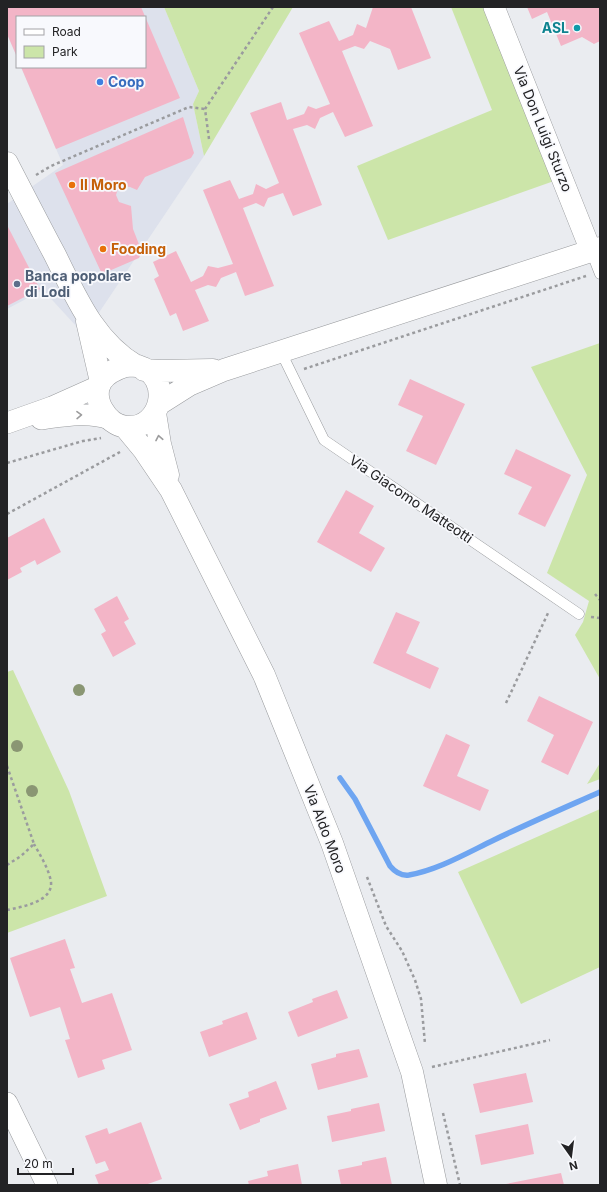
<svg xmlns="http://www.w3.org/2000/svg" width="607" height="1192" font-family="Inter,sans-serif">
<rect width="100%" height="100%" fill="#eaecf0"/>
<!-- built -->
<path fill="#dde1ec" d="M 7,7 L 164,7 L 199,91 L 193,104 L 204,156 L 94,320 L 77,327 L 43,290 L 7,309 L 7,204 L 63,165 L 21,67 L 145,67 L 145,17 L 17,17 L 17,57 L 7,34 Z"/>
<!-- green -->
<path fill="#cce5a9" d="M 164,7 L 293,7 L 204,156 L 193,104 L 199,91 Z
M 451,7 L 485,7 L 554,181 L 388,240 L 357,166 L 492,110 Z
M 600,343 L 600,679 L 575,635 L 583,622 L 589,601 L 547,573 L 587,475 L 531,367 Z
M 13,670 L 69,791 L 107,896 L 7,933 L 7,672 Z
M 600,763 L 600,779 L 587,784 Z
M 600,809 L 600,967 L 521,1004 L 458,872 Z"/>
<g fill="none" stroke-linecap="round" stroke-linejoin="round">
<!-- stream -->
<path stroke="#6ea5f1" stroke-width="5.5" d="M 340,778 L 355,799 L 390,866 C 395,872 401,876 409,875 C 438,870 467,853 494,840 C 529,823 564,808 600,792"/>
</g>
<!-- building -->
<path fill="#f3b5c7" d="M 7,7 L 141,7 L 180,98 L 56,149 L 21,67 L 145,67 L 145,17 L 17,17 L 17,57 L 7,34 Z
M 373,7 L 411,7 L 431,58 L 398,70 L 390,49 L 370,41 L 364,49 L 355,46 L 342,51 L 373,126 L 345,137 L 333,112 L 320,118 L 315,129 L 307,125 L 293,129 L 322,205 L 293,216 L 283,193 L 268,198 L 264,207 L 256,203 L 243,208 L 274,286 L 245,296 L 236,272 L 221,278 L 216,287 L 208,285 L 195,290 L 209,321 L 183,331 L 176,313 L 170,316 L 154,279 L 159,276 L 153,262 L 176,251 L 191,282 L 203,276 L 208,266 L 218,268 L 233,264 L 203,190 L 230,180 L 239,199 L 253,194 L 256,184 L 266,189 L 279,183 L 250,113 L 281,102 L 287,120 L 304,114 L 308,106 L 316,109 L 330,104 L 299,33 L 329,21 L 339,41 L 353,35 L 357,24 L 366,28 Z
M 527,7 L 600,7 L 600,41 L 594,44 L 582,37 L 561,46 L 547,12 L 532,19 Z
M 183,117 L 194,153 L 191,158 L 145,177 L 137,190 L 130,187 L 123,186 L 118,189 L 116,195 L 119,202 L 131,206 L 133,229 L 142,252 L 139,258 L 102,274 L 55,173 Z
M 7,225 L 40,289 L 7,306 Z
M 410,379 L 465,404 L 436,465 L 406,451 L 423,416 L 398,405 Z
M 516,449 L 571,475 L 545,527 L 518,514 L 532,487 L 504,474 Z
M 346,490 L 374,506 L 359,533 L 385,548 L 371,572 L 317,542 Z
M 44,518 L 61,552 L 37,565 L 35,560 L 20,568 L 22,572 L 7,580 L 7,538 Z
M 117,596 L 129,619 L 124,622 L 136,644 L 113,657 L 101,634 L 106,631 L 94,609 Z
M 396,612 L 420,622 L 406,653 L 439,668 L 430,689 L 373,663 Z
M 539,696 L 593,722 L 568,775 L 541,762 L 554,735 L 527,721 Z
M 446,734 L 470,745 L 457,776 L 489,790 L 480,811 L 423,786 Z
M 65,939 L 75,968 L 70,969 L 82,1003 L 112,993 L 132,1050 L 102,1060 L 105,1069 L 78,1078 L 65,1040 L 70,1039 L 60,1007 L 30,1017 L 10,958 Z
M 337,990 L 348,1018 L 298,1037 L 288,1012 L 313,1002 L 312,999 Z
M 247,1012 L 257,1039 L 209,1057 L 200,1032 L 223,1024 L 222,1021 Z
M 359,1049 L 368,1077 L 318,1090 L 311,1064 L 336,1057 L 336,1054 Z
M 526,1073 L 533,1102 L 480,1113 L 473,1084 Z
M 276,1081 L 287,1109 L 260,1119 L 260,1122 L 240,1130 L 229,1104 L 249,1097 L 248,1092 Z
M 379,1103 L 385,1131 L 332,1142 L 327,1116 L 351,1111 L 351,1109 Z
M 141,1122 L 162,1179 L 145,1185 L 99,1185 L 95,1175 L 109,1170 L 105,1161 L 96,1164 L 85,1136 L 107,1128 L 109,1134 Z
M 528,1124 L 534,1154 L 481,1165 L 475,1135 Z
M 386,1157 L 392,1185 L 341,1185 L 338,1170 L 362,1165 L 362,1162 Z
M 298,1164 L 302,1185 L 249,1185 L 248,1181 L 268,1176 L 267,1171 Z
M 561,1173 L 564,1185 L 506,1185 L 506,1184 Z"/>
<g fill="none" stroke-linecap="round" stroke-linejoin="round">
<defs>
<path id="lane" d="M 591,251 L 600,274
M 281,352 L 324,440 L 579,614"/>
<path id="street" d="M 494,7 L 591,251
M 41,419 C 63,416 88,411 110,419
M 7,423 L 52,407 L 99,386
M 7,1103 L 47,1185"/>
<path id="secondary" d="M 7,163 C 23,194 39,225 55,255 C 76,297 94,341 136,366
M 87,321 L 101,382
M 125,366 C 129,366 134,365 138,366 C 173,376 163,430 126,427 C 107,425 91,399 101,382 C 106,373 116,369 125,366 Z
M 144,370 L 160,371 L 213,370
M 159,404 L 189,385 L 224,370 L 600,248
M 155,413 L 160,444 L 168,475
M 125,427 L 144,450 L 171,490 L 264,675 L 332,843 L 412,1072 L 436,1185"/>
</defs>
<!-- lane casing -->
<use href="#lane" stroke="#999b9e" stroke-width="11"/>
<!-- street casing -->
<use href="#street" stroke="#999b9e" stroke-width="22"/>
<!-- secondary casing -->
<use href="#secondary" stroke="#999b9e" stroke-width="23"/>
<!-- path -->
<path stroke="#9a9b9e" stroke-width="2.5" stroke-dasharray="3 3" stroke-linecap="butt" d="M 209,139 L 205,109 L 273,7
M 36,175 L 51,166 L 189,107 L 205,109
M 304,369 L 586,276
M 7,463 L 83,441 L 101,438
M 7,514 L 120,452
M 595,594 L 600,600
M 591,617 L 600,618
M 506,703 L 549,611
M 7,766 L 34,844 L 21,856 L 7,865
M 367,877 L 386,926 L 402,951 L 415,980 L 421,999 L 425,1044
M 7,910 C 21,907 53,902 51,882 C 49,869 40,855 34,844
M 432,1067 L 550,1040
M 443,1113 L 460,1185"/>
<!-- lane -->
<use href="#lane" stroke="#fff" stroke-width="10"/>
<!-- street -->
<use href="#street" stroke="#fff" stroke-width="21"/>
<!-- secondary -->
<use href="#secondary" stroke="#fff" stroke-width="22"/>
</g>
<!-- trees -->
<g fill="#8a9673">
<circle cx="79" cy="690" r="6"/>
<circle cx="17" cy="746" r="6"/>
<circle cx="32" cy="791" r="6"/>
</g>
<!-- one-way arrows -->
<defs><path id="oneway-chevron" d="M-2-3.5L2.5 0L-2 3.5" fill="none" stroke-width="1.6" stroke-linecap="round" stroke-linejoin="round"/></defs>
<g stroke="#9c9c9d">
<use href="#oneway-chevron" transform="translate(79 415) rotate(-1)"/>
<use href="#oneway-chevron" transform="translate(159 438) rotate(-101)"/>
</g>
<!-- markers -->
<circle fill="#0f9aa8" stroke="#f8f9fd" stroke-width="1.5" cx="577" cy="28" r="4"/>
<circle fill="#3f7fe0" stroke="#f8f9fd" stroke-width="1.5" cx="100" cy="82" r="4"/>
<g fill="#e8710a" stroke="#f8f9fd" stroke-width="1.5">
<circle cx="72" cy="185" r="4"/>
<circle cx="103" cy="249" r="4"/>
</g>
<circle fill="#5c6f8a" stroke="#f8f9fd" stroke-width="1.5" cx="17" cy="284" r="4"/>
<g text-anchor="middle" stroke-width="3.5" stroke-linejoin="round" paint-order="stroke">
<!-- culture labels -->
<g font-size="14" font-weight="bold" fill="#0d838f" stroke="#f8f9fd" text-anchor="end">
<text x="569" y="33">ASL</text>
</g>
<!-- shop labels -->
<g font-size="14" font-weight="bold" fill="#366cbe" stroke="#f8f9fd" text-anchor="start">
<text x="108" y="87">Coop</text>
</g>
<!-- street labels -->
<g font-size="14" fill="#232325" stroke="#f8f9fd">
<text transform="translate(543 129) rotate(68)" y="5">Via Don Luigi Sturzo</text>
<text transform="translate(411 499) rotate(34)" y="5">Via Giacomo Matteotti</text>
<text transform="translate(325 829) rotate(69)" y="5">Via Aldo Moro</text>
</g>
<!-- food labels -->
<g font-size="14" font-weight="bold" fill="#c56008" stroke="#f8f9fd" text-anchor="start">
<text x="80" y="190">Il Moro</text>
<text x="111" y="254">Fooding</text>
</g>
<!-- service labels -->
<g font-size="14" font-weight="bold" fill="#4e5e75" stroke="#f8f9fd" text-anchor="start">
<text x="25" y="281">Banca popolare<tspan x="25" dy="16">di Lodi</tspan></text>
</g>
</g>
<!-- border -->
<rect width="607" height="1192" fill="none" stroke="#232325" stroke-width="16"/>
<!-- legend -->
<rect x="16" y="16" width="130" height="52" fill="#f8f9fd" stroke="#a3a3a7"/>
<rect x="24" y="29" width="20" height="6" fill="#ffffff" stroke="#a3a3a7"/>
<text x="52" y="36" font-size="12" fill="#232325">Road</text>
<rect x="24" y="46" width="20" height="12" fill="#cce5a9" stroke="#a3a3a7"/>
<text x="52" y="56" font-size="12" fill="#232325">Park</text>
<!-- north arrow -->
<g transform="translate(571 1156) rotate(166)" stroke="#f8f9fd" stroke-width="3" paint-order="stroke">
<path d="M0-3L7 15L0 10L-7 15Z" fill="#232325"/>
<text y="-6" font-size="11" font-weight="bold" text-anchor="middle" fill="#232325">N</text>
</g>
<!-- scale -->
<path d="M18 1168v6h55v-6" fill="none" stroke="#232325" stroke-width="2"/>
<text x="24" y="1168" font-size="12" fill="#232325" stroke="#f8f9fd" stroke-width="3" paint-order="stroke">20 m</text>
</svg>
